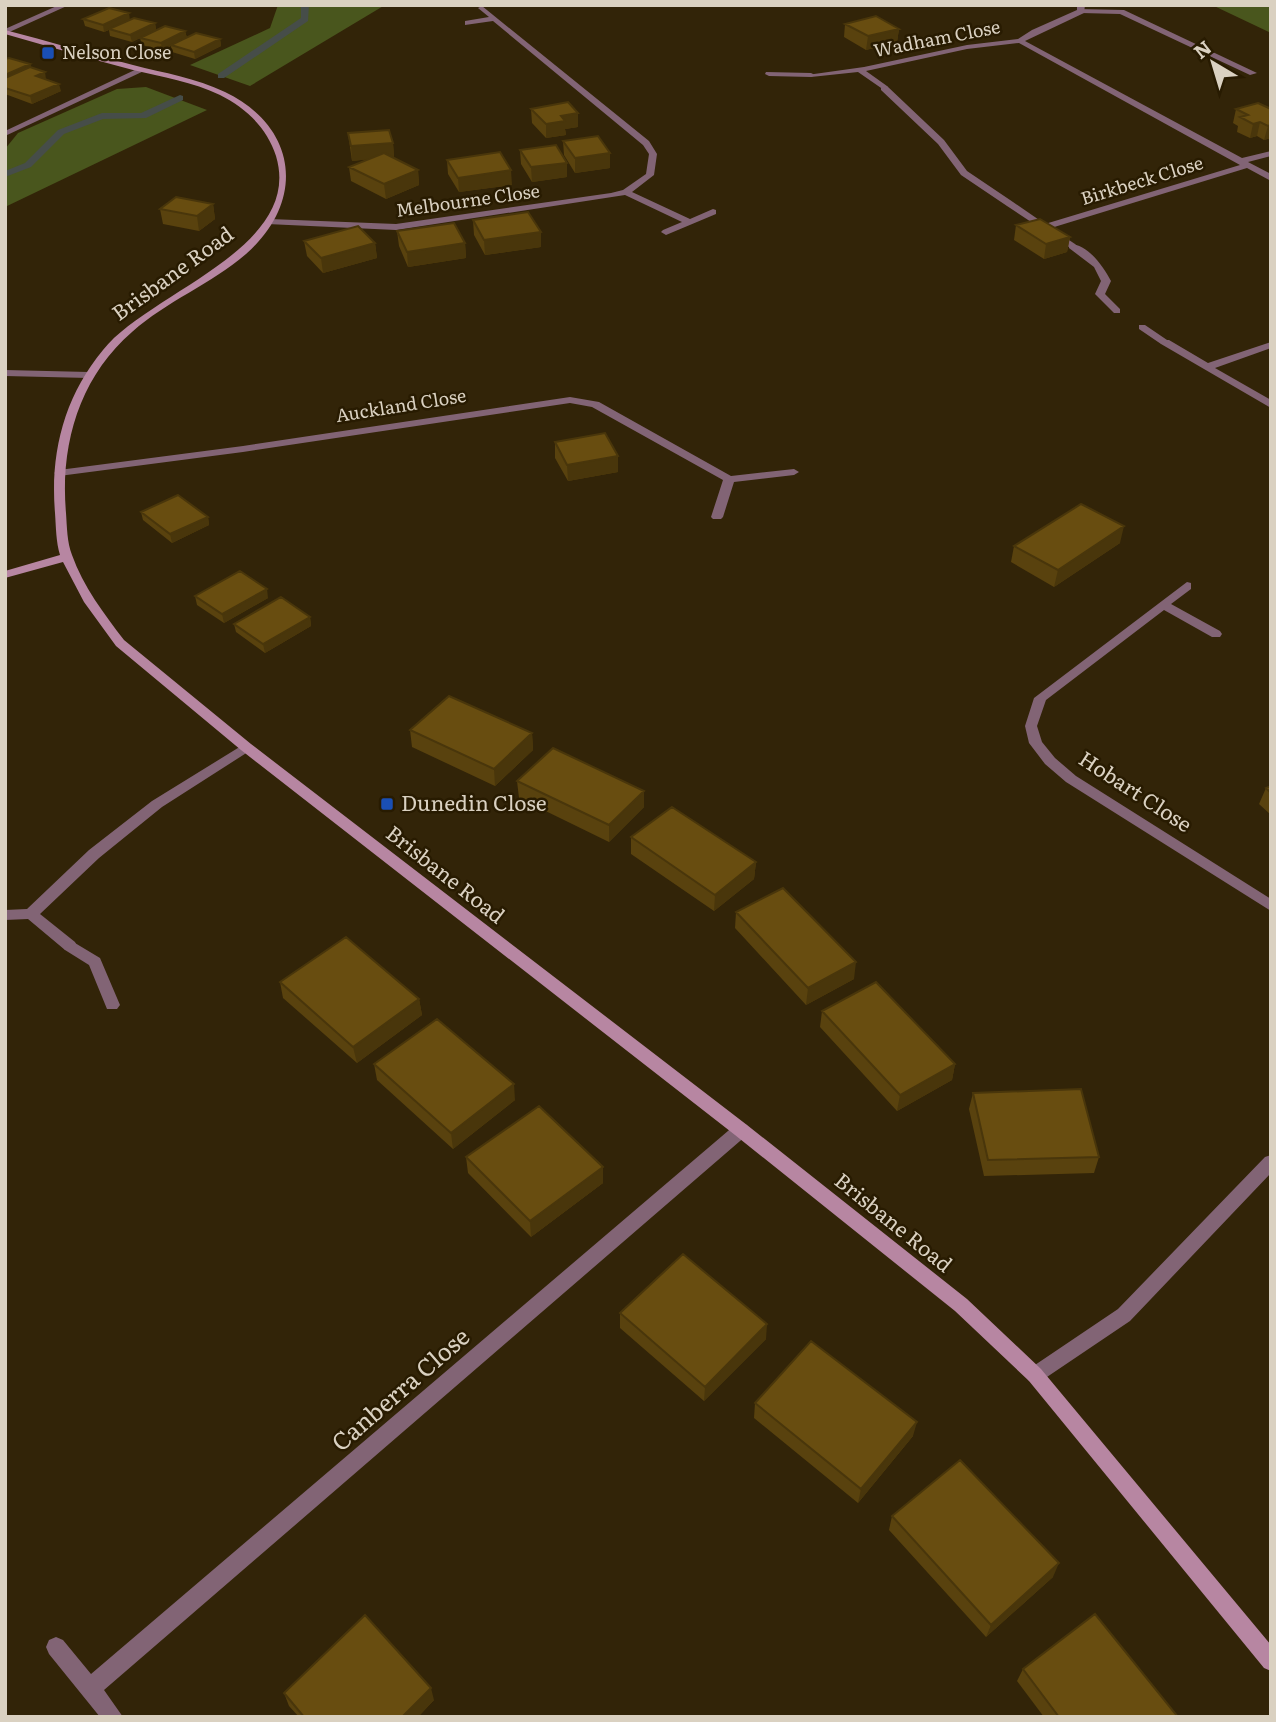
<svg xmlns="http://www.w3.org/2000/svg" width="1276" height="1722" font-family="Literata,serif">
<rect width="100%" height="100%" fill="#322408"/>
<!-- green -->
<path fill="#49561d" d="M 278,5 L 385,5 L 250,86 L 190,65 L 270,28 Z
M 1212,5 L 1271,5 L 1271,33 Z
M 146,87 L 207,110 L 5,207 L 5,149 L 18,133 L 117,89 Z"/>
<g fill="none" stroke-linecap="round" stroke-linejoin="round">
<!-- stream -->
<path fill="#464d49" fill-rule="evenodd" d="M 301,5 L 309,5 L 308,21 L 224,78 L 218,78 L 218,74 L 301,18 Z
M 180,95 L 183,96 L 183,100 L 146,118 L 103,119 L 64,134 L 31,167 L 5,177 L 5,171 L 25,163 L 58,130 L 102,113 L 141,113 Z"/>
<!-- lane -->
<path fill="#826475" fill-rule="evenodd" d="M 1078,9 L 1124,10 L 1257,73 L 1250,75 L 1120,14 L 1081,13 L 1078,13 Z
M 766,72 L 811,73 L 815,75 L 811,77 L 769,76 L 765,74 Z
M 881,86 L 887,86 L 944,140 L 967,171 L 1013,202 L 1013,206 L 1007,206 L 961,175 L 938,144 L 881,90 Z
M 1069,244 C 1087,243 1103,266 1111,281 L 1105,294 L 1120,309 L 1120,313 L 1114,313 L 1095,294 L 1101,281 L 1094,267 L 1069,248 Z
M 1139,325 L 1145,325 L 1170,342 L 1161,344 L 1139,329 Z
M 70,940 L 100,958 L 120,1005 L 117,1009 L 107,1009 L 89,965 L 65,950 L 63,946 L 65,942 Z"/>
<!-- street -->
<path fill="#826475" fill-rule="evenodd" d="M 59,5 L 69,5 L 5,34 L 5,29 Z
M 1077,5 L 1085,5 L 1084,13 L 1025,41 L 1242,158 L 1271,151 L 1271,156 L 1248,162 L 1271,174 L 1271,181 L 1247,168 L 1051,228 L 1075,244 L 1077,246 L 1072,249 L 1007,206 L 1007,202 L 1013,202 L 1045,224 L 1240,165 L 1019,43 L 967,49 L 866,71 L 887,86 L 888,88 L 884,90 L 858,72 L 811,77 L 807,75 L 864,67 L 967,45 L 1018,39 L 1032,30 L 1077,10 Z
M 482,6 L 649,141 L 657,154 L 654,175 L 632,192 L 690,219 L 713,209 L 716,210 L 716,214 L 666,235 L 661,232 L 663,230 L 682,222 L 625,195 L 396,230 L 267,224 L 266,222 L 270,219 L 396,224 L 611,193 L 623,190 L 646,174 L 649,154 L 643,145 L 493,21 L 465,25 L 465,21 L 489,17 L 478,8 Z
M 139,68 L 146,70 L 5,136 L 5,131 Z
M 1161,340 L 1169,340 L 1208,363 L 1271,342 L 1271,348 L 1215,368 L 1271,400 L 1271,408 L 1161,344 Z
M 5,370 L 89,372 L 94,375 L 89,378 L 5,376 Z
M 570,397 L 599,402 L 731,476 L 794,469 L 799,472 L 794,475 L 734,482 L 723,517 L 721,519 L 713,519 L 711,517 L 723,480 L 592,407 L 570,403 L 243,452 L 59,476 L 54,473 L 59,470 L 243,446 Z
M 1187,582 L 1191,583 L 1191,589 L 1171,604 L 1220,631 L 1222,634 L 1220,637 L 1212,637 L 1164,610 L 1046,700 L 1037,726 L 1042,742 L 1055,758 L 1076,776 L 1271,899 L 1271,911 L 1066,782 L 1045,764 L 1029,743 L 1025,726 L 1034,698 Z
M 246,743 L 253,747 L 251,750 L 162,807 L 99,858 L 40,914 L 75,942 L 77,946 L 75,950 L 65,950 L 28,919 L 5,920 L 5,910 L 27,909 L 89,850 L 152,801 Z
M 741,1123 L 747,1125 L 749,1130 L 747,1135 L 104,1690 L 123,1717 L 100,1717 L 49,1654 L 46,1647 L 49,1640 L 56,1637 L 63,1640 L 91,1674 L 735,1125 Z
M 1271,1155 L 1271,1173 L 1130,1321 L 1041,1381 L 1035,1383 L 1029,1381 L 1026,1375 L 1029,1369 L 1118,1309 L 1265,1157 Z"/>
<!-- secondary -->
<path fill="#b786a2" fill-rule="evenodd" d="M 5,30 C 48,41 90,54 133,65 C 164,73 196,78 225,92 C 298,127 306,201 246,254 C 211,284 167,301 132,332 C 79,378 60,445 66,513 C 67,527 67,542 72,555 C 83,586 104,614 124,640 L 251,744 L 747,1125 L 967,1299 L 1041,1369 L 1271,1645 L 1271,1671 L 1264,1668 L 1029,1381 L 955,1311 L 735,1135 L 241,750 L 116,646 L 84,602 L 63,562 L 5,578 L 5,571 L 60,555 C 56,542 56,527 55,513 C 50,453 64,397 103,350 C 149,292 304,249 276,156 C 267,128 246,108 220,95 C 193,82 162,77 133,70 C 91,59 48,46 5,34 Z"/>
</g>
<!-- wall -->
<path fill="#59420e" d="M 83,19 L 130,19 L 155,23 L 156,30 L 185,31 L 187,38 L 220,39 L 221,46 L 195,59 L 172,52 L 171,46 L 162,50 L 142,45 L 140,38 L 132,42 L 110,36 L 109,30 L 104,32 L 85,26 Z
M 845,24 L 899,29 L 897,42 L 866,50 L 844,37 Z
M 5,59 L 30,64 L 31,67 L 61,91 L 32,104 L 5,94 Z
M 531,109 L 578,127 L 565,129 L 566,135 L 546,138 L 532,123 Z
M 1236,109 L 1271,109 L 1271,138 L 1264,140 L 1257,136 L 1250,138 L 1237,132 L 1238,126 L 1233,123 Z
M 348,133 L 393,143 L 394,157 L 391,157 L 418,170 L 419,185 L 386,199 L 351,181 L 349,167 L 369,159 L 352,161 Z
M 563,141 L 610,153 L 610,168 L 575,173 L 564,155 Z
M 520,150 L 567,163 L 567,177 L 532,182 L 521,164 Z
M 447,160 L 512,185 L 459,192 L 448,174 Z
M 213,204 L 215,219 L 199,231 L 163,224 L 160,209 Z
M 473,220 L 541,247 L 485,255 L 474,235 Z
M 1016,225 L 1070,237 L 1067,252 L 1044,259 L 1014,240 Z
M 397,231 L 465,243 L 466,258 L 408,267 L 399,246 Z
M 304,241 L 375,243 L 377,258 L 323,273 L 307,256 Z
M 555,442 L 618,472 L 568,481 L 555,458 Z
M 141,512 L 208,517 L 209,525 L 172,543 L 143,520 Z
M 1120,543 L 1054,587 L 1011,562 L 1014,546 Z
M 195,596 L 268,598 L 224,623 L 197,605 Z
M 310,617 L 311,626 L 265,653 L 236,632 L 234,624 Z
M 410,730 L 532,733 L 533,750 L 495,786 L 412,747 Z
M 517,781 L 644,791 L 644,807 L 609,842 L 519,798 Z
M 1271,786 L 1271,815 L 1259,804 L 1266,788 Z
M 631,837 L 756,862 L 754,879 L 714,911 L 631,854 Z
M 736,912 L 854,979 L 806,1005 L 735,928 Z
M 280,982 L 419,999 L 422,1015 L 357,1063 L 283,998 Z
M 822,1011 L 955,1064 L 952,1080 L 897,1111 L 820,1027 Z
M 374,1064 L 515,1100 L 453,1149 L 377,1080 Z
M 973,1093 L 1099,1157 L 1094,1173 L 984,1176 L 969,1109 Z
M 466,1157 L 603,1167 L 603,1183 L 531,1237 L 468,1173 Z
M 620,1313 L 766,1339 L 704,1401 L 620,1328 Z
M 755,1403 L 913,1436 L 858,1503 L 754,1418 Z
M 892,1516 L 1053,1577 L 986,1637 L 889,1530 Z
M 1023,1669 L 1178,1717 L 1044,1717 L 1017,1681 Z
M 284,1693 L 434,1700 L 418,1717 L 299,1717 L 289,1706 Z"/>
<!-- shaded-wall -->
<path fill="#49360b" d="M 129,13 L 130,20 L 104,32 L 103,25 Z
M 155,23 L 156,30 L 132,42 L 130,35 Z
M 899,29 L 897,42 L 866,50 L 868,36 Z
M 185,31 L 187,38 L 162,50 L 161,43 Z
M 220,39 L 221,46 L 195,59 L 194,52 Z
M 30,64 L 32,71 L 5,83 L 5,75 Z
M 45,72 L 46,79 L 36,76 Z
M 59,84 L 61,91 L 32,104 L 30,96 Z
M 578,113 L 578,127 L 565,129 L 566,135 L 546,138 L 546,124 L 561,116 Z
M 1260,122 L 1257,136 L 1250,138 L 1253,124 Z
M 1271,125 L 1271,138 L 1264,140 L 1268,126 Z
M 393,143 L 394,157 L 352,161 L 351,146 Z
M 610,153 L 610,168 L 575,173 L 575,158 Z
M 567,163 L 567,177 L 532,182 L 531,167 Z
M 418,170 L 419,185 L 386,199 L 384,184 Z
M 511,170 L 512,185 L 459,192 L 458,178 Z
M 213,204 L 215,219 L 199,231 L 197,216 Z
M 541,232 L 541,247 L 485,255 L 484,240 Z
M 1070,237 L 1067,252 L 1044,259 L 1046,244 Z
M 375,243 L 377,258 L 323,273 L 321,258 Z
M 465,243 L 466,258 L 408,267 L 407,252 Z
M 618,456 L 618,472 L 568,481 L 567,465 Z
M 208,517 L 209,525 L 172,543 L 170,534 Z
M 1124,526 L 1120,543 L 1054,587 L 1058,570 Z
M 267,589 L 268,598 L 224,623 L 222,614 Z
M 310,617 L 311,626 L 265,653 L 263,644 Z
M 532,733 L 533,750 L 495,786 L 494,769 Z
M 644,791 L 644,807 L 609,842 L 609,825 Z
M 756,862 L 754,879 L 714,911 L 715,895 Z
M 856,962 L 854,979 L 806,1005 L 808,988 Z
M 419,999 L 422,1015 L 357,1063 L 353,1047 Z
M 955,1064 L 952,1080 L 897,1111 L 900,1095 Z
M 514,1084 L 515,1100 L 453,1149 L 451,1133 Z
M 603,1167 L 603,1183 L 531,1237 L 530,1221 Z
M 767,1324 L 766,1339 L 704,1401 L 705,1387 Z
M 917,1422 L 913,1436 L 858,1503 L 861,1489 Z
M 1059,1563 L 1053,1577 L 986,1637 L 991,1625 Z
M 431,1688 L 434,1700 L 418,1717 L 402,1717 Z"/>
<!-- building -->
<path fill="#684d10" stroke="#49360b" stroke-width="2" d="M 109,8 L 129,13 L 103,25 L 83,19 Z
M 876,16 L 899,29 L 868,36 L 845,24 Z
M 134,18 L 155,23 L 130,35 L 109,29 Z
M 165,26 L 185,31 L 161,43 L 140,38 Z
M 196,33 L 220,39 L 194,52 L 171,45 Z
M 9,58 L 30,64 L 5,75 L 5,59 Z
M 30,67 L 45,72 L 36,76 L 59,84 L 30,96 L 5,88 L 5,78 Z
M 568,102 L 578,113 L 561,116 L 565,121 L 546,124 L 531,109 Z
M 1258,103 L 1271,109 L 1271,125 L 1268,126 L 1260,122 L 1253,124 L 1240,117 L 1248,115 L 1236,109 Z
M 389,130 L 393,143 L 351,146 L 348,133 Z
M 598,136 L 610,153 L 575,158 L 563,141 Z
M 556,145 L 567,163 L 531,167 L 520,150 Z
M 500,152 L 511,170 L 458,178 L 447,160 Z
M 384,153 L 418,170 L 384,184 L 349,167 Z
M 176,197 L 213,204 L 197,216 L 160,209 Z
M 528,212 L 541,232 L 484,240 L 473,220 Z
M 1040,219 L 1070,237 L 1046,244 L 1016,225 Z
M 454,223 L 465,243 L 407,252 L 397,231 Z
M 358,226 L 375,243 L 321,258 L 304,241 Z
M 605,433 L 618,456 L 567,465 L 555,442 Z
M 178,495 L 208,517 L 170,534 L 141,512 Z
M 1081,504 L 1124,526 L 1058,570 L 1014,546 Z
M 240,571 L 267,589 L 222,614 L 195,596 Z
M 281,597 L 310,617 L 263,644 L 234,624 Z
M 449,696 L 532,733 L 494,769 L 410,730 Z
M 553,748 L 644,791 L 609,825 L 517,781 Z
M 1271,786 L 1271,793 L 1266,788 Z
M 672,807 L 756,862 L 715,895 L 631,837 Z
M 783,888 L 856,962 L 808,988 L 736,912 Z
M 346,937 L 419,999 L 353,1047 L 280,982 Z
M 876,982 L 955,1064 L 900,1095 L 822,1011 Z
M 437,1019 L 514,1084 L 451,1133 L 374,1064 Z
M 1081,1089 L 1099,1157 L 988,1160 L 973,1093 Z
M 539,1106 L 603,1167 L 530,1221 L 466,1157 Z
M 683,1254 L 767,1324 L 705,1387 L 620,1313 Z
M 811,1341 L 917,1422 L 861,1489 L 755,1403 Z
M 960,1460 L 1059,1563 L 991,1625 L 892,1516 Z
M 1095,1614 L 1178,1717 L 1059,1717 L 1023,1669 Z
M 365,1615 L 431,1688 L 402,1717 L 304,1717 L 284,1693 Z"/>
<!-- markers -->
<g fill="#1a4fb4" stroke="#281b01" stroke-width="2.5">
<rect x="41" y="46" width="14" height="14" rx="3.5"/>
<rect x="380" y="797" width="14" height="14" rx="3.5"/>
</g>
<g text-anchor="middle" stroke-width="5" stroke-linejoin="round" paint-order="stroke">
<!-- far-street labels -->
<g font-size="18" fill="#dad1c1" stroke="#281b01">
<text transform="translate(937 39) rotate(-11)" y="6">Wadham Close</text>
<text transform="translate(1142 181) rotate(-17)" y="6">Birkbeck Close</text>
<text transform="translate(468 201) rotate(-8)" y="6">Melbourne Close</text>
<text transform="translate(401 406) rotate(-9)" y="6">Auckland Close</text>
</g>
<!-- far-poi labels -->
<g font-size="18" fill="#dad1c1" stroke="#281b01" text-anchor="start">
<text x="62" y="59">Nelson Close</text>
</g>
<!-- street labels -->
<g font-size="21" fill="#dad1c1" stroke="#281b01">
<text transform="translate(173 274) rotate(-36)" y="7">Brisbane Road</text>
<text transform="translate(1135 792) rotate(33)" y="7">Hobart Close</text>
<text transform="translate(445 875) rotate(38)" y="7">Brisbane Road</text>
<text transform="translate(893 1223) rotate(39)" y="7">Brisbane Road</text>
</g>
<!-- poi labels -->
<g font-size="21" fill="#dad1c1" stroke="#281b01" text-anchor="start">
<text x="401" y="811">Dunedin Close</text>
</g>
<!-- near-street labels -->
<g font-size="24" fill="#dad1c1" stroke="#281b01">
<text transform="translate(401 1390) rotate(-41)" y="8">Canberra Close</text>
</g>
</g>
<!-- border -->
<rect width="1276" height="1722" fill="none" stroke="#dad1c1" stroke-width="14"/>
<!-- north arrow -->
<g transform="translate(1213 63) rotate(322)" stroke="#281b01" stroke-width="5" paint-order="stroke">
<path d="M0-5L12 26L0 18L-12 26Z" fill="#dad1c1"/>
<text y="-10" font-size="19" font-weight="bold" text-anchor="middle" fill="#dad1c1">N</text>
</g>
</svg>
